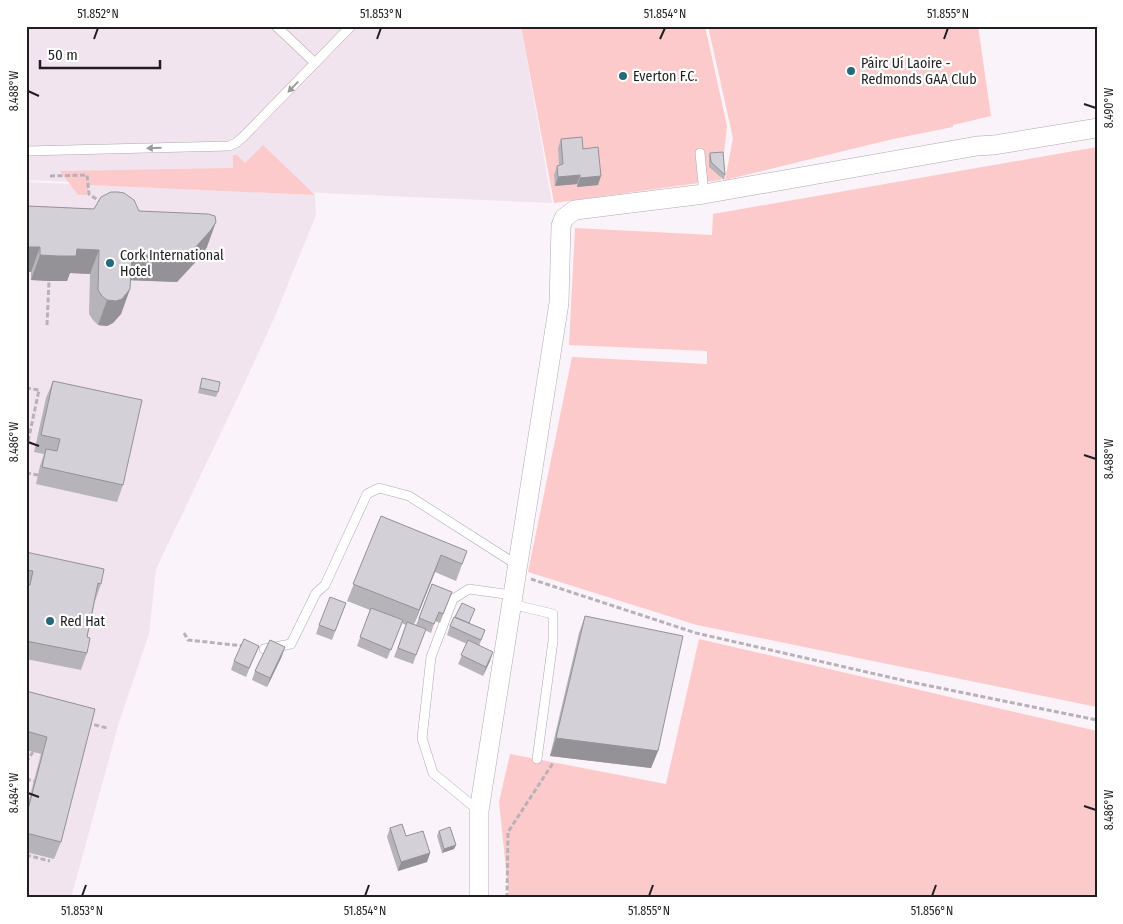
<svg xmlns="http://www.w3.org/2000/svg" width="1123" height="924" font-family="'Fira Sans Condensed',sans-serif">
<rect width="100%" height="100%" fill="#faf3f9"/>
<!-- built -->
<path fill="#f1e4ef" d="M 26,26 L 521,26 L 552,203 L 26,180 Z
M 26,182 L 315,195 L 316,215 L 275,316 L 246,380 L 156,569 L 149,634 L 119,722 L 71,898 L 26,898 Z"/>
<!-- green -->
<path fill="#fdcacb" d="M 521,26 L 705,26 L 727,126 L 721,180 L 554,203 Z
M 708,26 L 978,26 L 991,116 L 953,125 L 953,127 L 893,139 L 725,180 L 733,138 Z
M 263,145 L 315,195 L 89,185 L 87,195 L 78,195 L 60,171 L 233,168 L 233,155 L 237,155 L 245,163 Z
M 1097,147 L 1097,707 L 697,625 L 528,572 L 572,357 L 707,364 L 707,351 L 569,345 L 575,228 L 712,235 L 713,214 Z
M 699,639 L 1097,731 L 1097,898 L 509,898 L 499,802 L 510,754 L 666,784 Z"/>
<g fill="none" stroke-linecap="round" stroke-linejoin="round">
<defs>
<path id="lane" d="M 276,26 L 315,63
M 26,151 L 229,146 L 236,143 L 243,137 L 351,26
M 700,153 L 704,194
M 511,604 L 553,614 L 553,641 L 537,759
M 264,649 L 291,644 L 316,593 L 325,585 L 367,494 L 379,488 L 409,496 L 517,565
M 479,811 L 433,773 L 422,738 L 431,657 L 453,599 L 469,589 L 512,595"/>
<path id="street" d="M 479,898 L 479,811 L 559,303 L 561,226 L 564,218 L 575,210 L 704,194 L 977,146 L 994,145 L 1097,128"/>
</defs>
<!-- lane casing -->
<use href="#lane" stroke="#b0a9af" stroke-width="10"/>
<!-- street casing -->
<use href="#street" stroke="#b0a9af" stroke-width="20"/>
<!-- path -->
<path stroke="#b7b2b7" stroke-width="3" stroke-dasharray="5 2.5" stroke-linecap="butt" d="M 50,176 L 87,175 L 89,194 L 102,203
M 47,325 L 49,281
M 26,388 L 39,390 L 26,451
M 26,473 L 38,475
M 531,579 L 696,633 L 906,681 L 1097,720
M 184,633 L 188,640 L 244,646
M 87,723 L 107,728
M 26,762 L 33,752
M 26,779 L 34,781
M 26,855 L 50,861
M 507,898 L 508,832 L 553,763"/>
<!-- lane -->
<use href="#lane" stroke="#fff" stroke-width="9"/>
<!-- street -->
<use href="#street" stroke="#fff" stroke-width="19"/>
</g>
<!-- wall -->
<path fill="#b6b3b9" d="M 561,139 L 583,149 L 598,185 L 577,187 L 577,184 L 555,186 L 554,175 L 557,166 L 559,165 L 558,148 Z
M 710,153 L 725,175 L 724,180 L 709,167 L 709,157 Z
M 26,203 L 28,206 L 139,211 L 207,247 L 202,255 L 177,282 L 130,280 L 130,289 L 121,314 L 113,323 L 107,326 L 98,325 L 93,320 L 89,314 L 90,274 L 70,273 L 67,281 L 49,281 L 31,280 L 31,272 L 26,272 Z
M 202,378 L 218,392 L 216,397 L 198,393 Z
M 53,381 L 123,485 L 117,502 L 36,484 L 40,466 L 44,454 L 34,452 L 46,398 Z
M 381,516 L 467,551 L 456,581 L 435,572 L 414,624 L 416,625 L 432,584 L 452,592 L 440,623 L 435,621 L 431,633 L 425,630 L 413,664 L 394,657 L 406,625 L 402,623 L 387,659 L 357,646 L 370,610 L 347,601 Z
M 26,552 L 101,584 L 95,601 L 87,637 L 87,653 L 81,670 L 26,659 Z
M 346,603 L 332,640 L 316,634 L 319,625 Z
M 585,616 L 658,751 L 651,768 L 550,756 L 579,633 Z
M 469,623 L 485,630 L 479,646 L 490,661 L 483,676 L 458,664 L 467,644 L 447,635 L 450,626 Z
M 259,646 L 246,677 L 231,670 L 234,661 Z
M 282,656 L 267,687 L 252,680 L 255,671 Z
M 26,691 L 95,709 L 61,842 L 54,859 L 26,852 L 26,811 L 41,754 L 26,750 Z
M 390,828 L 430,853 L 427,862 L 398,871 L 387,837 Z
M 439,831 L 456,845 L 454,849 L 442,853 L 437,836 Z"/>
<!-- shaded-wall -->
<path fill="#949296" d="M 580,175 L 577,184 L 555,186 L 558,177 Z
M 601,176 L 598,185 L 577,187 L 580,178 Z
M 216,222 L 207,247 L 202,255 L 177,282 L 123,280 L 132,255 Z
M 26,247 L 40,247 L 31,272 L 26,272 Z
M 77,249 L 99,250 L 90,274 L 70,273 L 67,281 L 49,281 L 31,280 L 40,255 Z
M 130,289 L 121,314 L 113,323 L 107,326 L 98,325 L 107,300 Z
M 441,555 L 435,572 L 413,627 L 419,610 Z
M 285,647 L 282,656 L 267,687 L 270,678 Z
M 493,652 L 490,661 L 483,676 L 486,667 Z
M 556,738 L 658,751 L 651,768 L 550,756 Z
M 456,845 L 454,849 L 442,853 L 444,849 Z
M 430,853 L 427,862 L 398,871 L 401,862 Z"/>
<!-- building -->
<path fill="#d4d0d7" stroke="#949296" d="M 582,137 L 583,149 L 598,147 L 601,176 L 580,178 L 580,175 L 558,177 L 557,166 L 563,164 L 561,139 Z
M 723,152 L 725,175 L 711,162 L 710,153 Z
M 111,192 L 118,192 L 124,193 L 134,200 L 139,211 L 208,214 L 215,216 L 216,222 L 211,230 L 186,258 L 132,255 L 130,289 L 122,299 L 116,301 L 107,300 L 102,296 L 98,290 L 99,250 L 77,249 L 76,256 L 58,256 L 40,255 L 40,247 L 26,247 L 26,203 L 28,206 L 94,209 L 101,197 Z
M 202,378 L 220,382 L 218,392 L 200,388 Z
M 53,381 L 142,400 L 123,485 L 42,467 L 46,449 L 57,451 L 60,439 L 41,435 Z
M 381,516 L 467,551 L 462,564 L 441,555 L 419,610 L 353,584 Z
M 26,552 L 104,569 L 101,584 L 98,583 L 87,637 L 90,638 L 87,653 L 26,641 L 26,584 L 30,585 L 33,571 L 26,570 Z
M 432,584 L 452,592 L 443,614 L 439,612 L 434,624 L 419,618 Z
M 330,597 L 346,603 L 335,631 L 319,625 Z
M 462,603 L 475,609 L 469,623 L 455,617 Z
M 371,608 L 403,620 L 391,650 L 360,637 Z
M 585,616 L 683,636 L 658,751 L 556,738 Z
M 454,617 L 485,630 L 481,640 L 450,626 Z
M 407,622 L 426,629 L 416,655 L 398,648 Z
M 244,639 L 259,646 L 249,668 L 234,661 Z
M 270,640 L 285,647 L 270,678 L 255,671 Z
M 468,640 L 493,652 L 486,667 L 461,655 Z
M 26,691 L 95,709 L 61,842 L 26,833 L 26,817 L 47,737 L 26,731 Z
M 402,824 L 406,836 L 423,831 L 430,853 L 401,862 L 390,828 Z
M 450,827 L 456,845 L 444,849 L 439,831 Z"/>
<!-- one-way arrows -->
<defs><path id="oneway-solid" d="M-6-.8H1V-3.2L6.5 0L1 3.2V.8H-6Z" transform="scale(1.25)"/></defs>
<g fill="#9b9a9b">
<use href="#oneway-solid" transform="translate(293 87) rotate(134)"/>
<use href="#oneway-solid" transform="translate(154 148) rotate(179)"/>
</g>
<!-- ticks -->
<path fill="none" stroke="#201e20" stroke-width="2" d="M 94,39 L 98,28M 377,39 L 381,28M 660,39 L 665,28M 944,39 L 948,28M 28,91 L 39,96M 1084,104 L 1096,108M 28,442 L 39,446M 1084,455 L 1096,459M 28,793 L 39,797M 1084,806 L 1096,810M 82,896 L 86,885M 365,896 L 369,885M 649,896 L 653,885M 932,896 L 936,885"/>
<!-- markers -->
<g fill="#246a79" stroke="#fff" stroke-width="2">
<circle cx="851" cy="71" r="5"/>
<circle cx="623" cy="76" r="5"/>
<circle cx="110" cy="263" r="5"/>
<circle cx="50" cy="621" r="5"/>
</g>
<g text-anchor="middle" stroke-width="4.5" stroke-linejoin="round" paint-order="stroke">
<!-- poi labels -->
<g font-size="14" fill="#201e20" stroke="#fff" text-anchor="start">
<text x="861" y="68">Páirc Uí Laoire -<tspan x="861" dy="16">Redmonds GAA Club</tspan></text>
<text x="633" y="81">Everton F.C.</text>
<text x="120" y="260">Cork International<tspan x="120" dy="16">Hotel</tspan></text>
<text x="60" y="626">Red Hat</text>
</g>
</g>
<!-- border -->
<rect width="1123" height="924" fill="none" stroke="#ffffff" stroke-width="55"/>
<!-- scale -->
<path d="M40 60v8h120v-8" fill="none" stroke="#201e20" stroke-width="2.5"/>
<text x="48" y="60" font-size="15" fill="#201e20" stroke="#ffffff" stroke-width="4" paint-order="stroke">50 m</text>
<rect x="28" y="28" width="1068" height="868" fill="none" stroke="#201e20" stroke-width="2"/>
<g font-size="12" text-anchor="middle" fill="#201e20">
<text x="98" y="18">51.852°N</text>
<text x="381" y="18">51.853°N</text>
<text x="665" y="18">51.854°N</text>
<text x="948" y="18">51.855°N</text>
<text transform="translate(14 91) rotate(-90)" y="4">8.488°W</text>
<text transform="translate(1109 108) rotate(-90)" y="4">8.490°W</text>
<text transform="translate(14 442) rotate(-90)" y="4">8.486°W</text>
<text transform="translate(1109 459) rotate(-90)" y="4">8.488°W</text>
<text transform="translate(14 793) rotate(-90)" y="4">8.484°W</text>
<text transform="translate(1109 810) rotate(-90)" y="4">8.486°W</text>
<text x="82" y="915">51.853°N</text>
<text x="365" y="915">51.854°N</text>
<text x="649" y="915">51.855°N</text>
<text x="932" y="915">51.856°N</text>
</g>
</svg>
